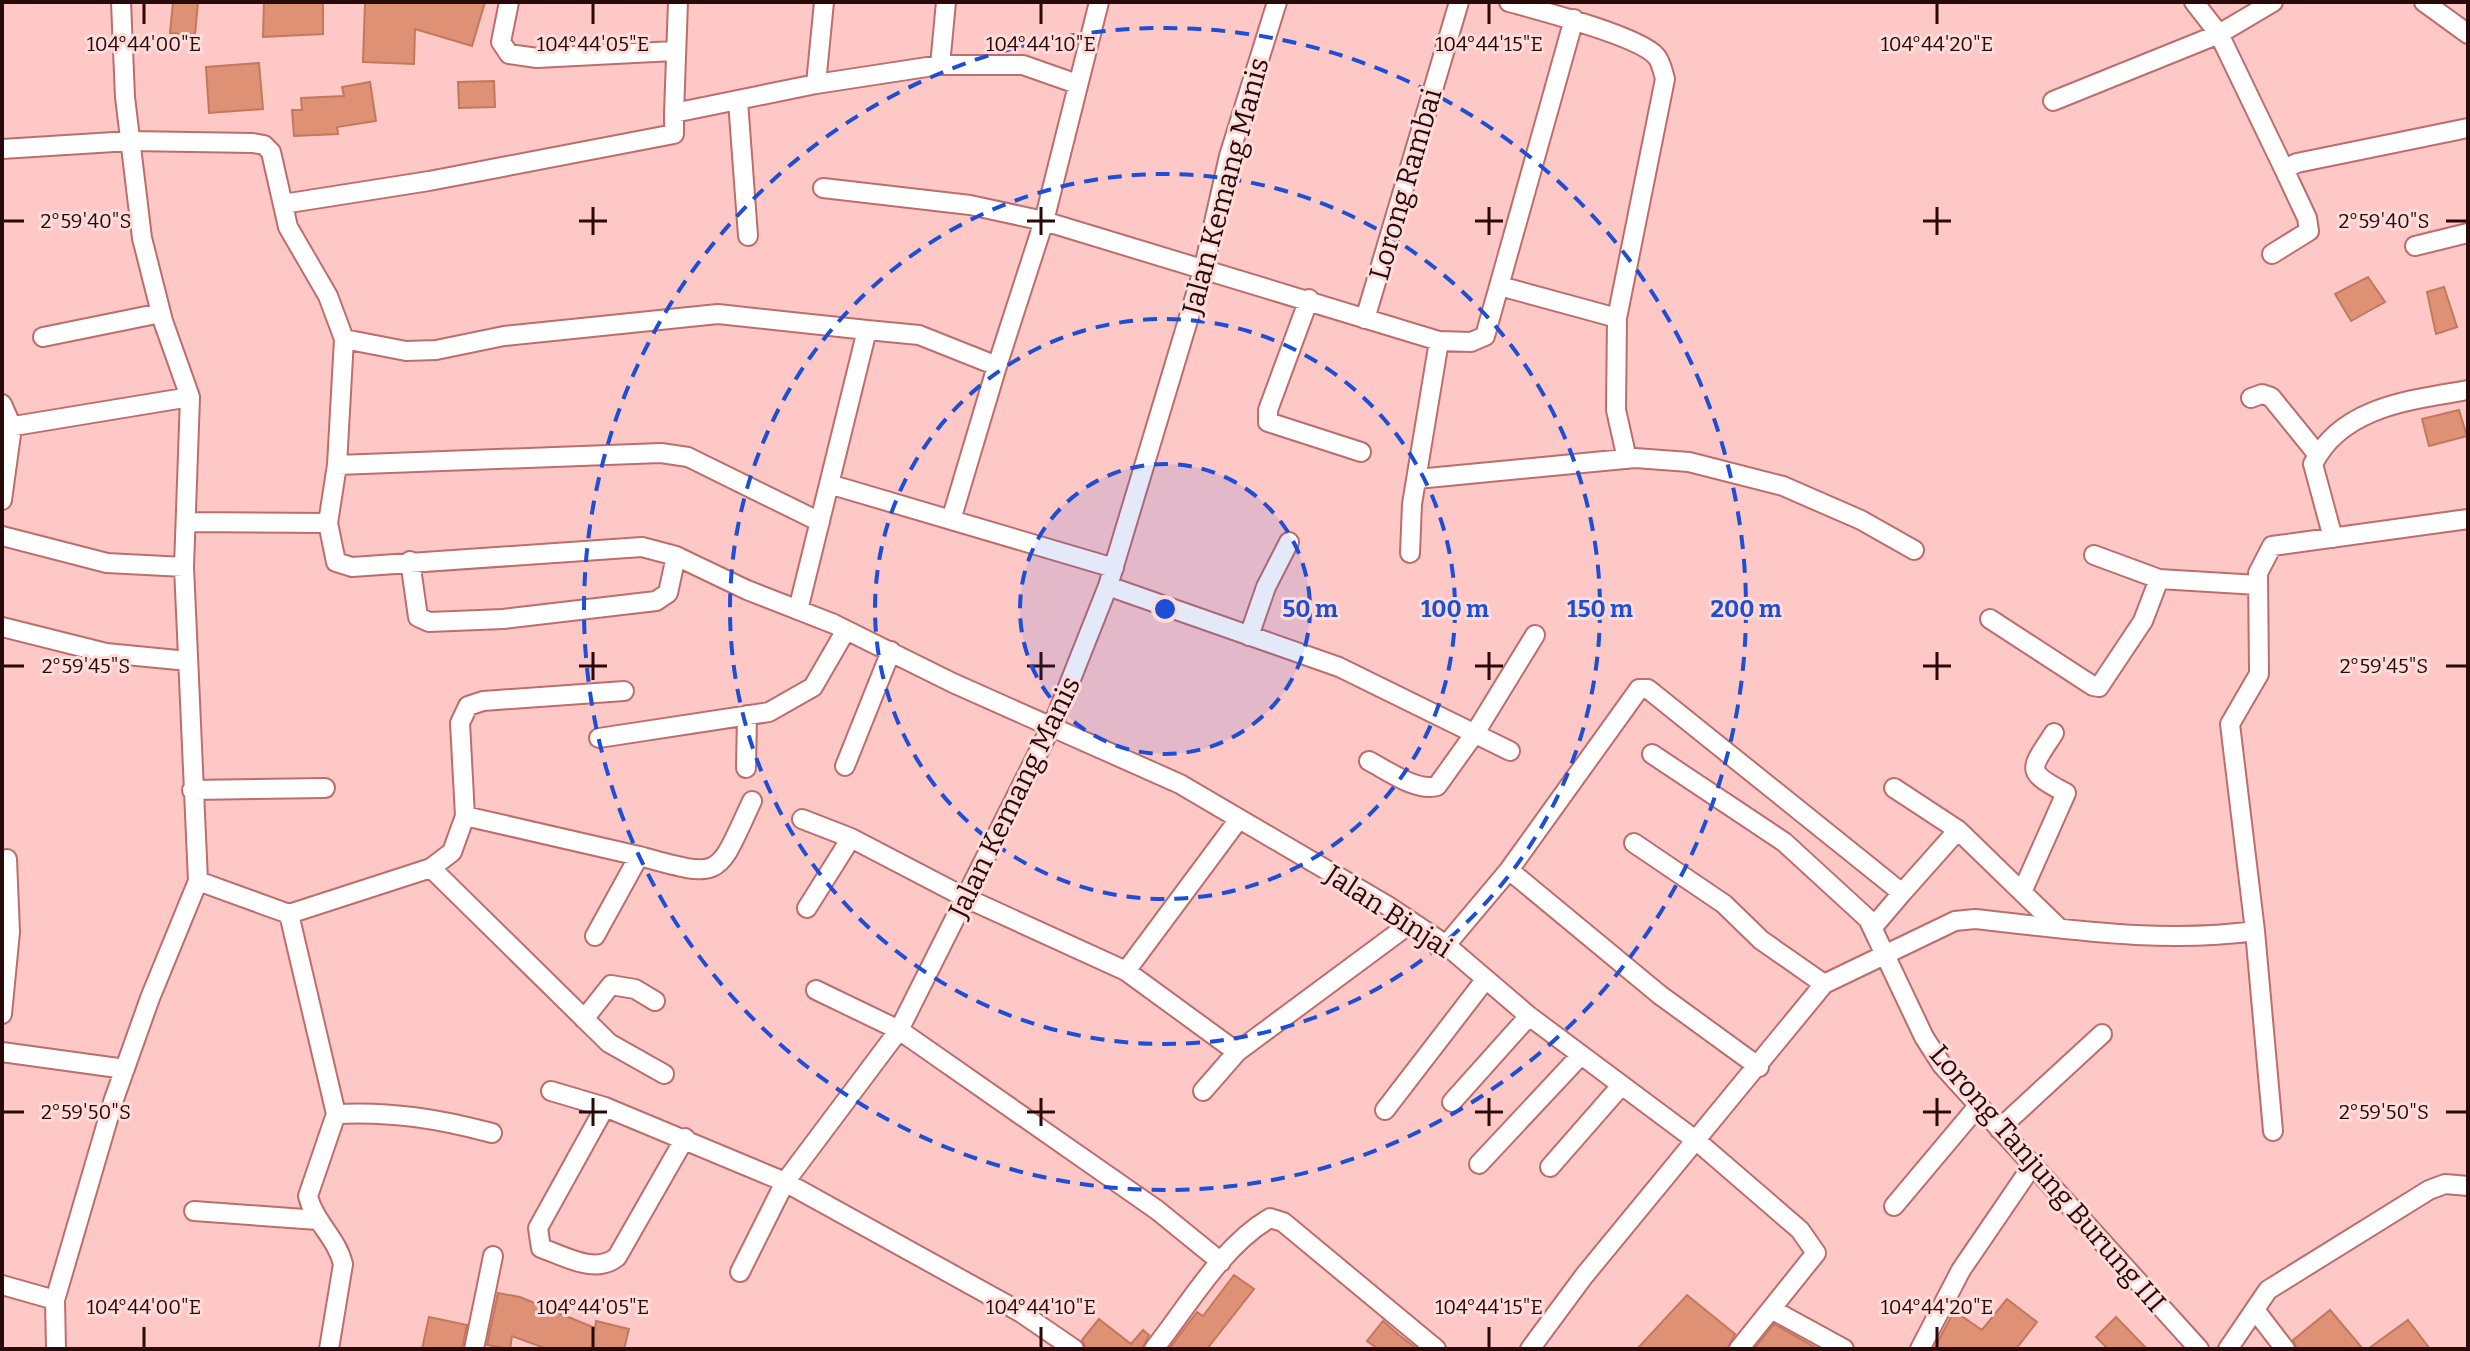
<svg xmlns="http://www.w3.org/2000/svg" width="2470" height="1351" font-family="Bitter,serif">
<rect width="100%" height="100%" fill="#fec8c6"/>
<!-- building -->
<path fill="#de9174" stroke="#c3785c" stroke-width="2" d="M 173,2 L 198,2 L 195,35 L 170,33 Z
M 264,2 L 323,2 L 323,34 L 263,37 Z
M 365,2 L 485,2 L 472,46 L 415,29 L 414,64 L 363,62 Z
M 259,63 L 263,109 L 209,113 L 206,67 Z
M 494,81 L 495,107 L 459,108 L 458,82 Z
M 370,82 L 376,121 L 337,127 L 338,134 L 294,136 L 292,110 L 302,110 L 301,98 L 344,96 L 342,87 Z
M 2368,277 L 2385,302 L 2351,321 L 2335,294 Z
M 2444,287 L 2457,327 L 2436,334 L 2427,292 Z
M 2459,410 L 2467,436 L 2429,446 L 2422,419 Z
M 1234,1275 L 1254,1289 L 1207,1349 L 1169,1349 L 1197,1312 L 1203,1316 Z
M 498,1293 L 520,1297 L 595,1328 L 596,1321 L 629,1329 L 624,1349 L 547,1349 L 512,1336 L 510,1349 L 487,1345 Z
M 1687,1295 L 1735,1334 L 1727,1349 L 1637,1349 Z
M 2007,1299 L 2037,1322 L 2016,1349 L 1934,1349 L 1954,1311 L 1982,1330 Z
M 2330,1310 L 2363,1349 L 2297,1349 L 2293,1340 Z
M 429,1317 L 467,1325 L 462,1349 L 422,1349 Z
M 2116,1317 L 2147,1349 L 2108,1349 L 2096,1337 Z
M 1099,1319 L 1131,1344 L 1143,1330 L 1149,1335 L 1142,1349 L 1086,1349 L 1082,1340 Z
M 2408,1320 L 2430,1349 L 2368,1349 Z
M 1383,1321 L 1399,1335 L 1417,1349 L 1378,1349 L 1367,1341 Z
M 1774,1324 L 1811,1345 L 1818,1349 L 1754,1349 Z"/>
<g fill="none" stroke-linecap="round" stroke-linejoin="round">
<defs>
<path id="minor" d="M 509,2 L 501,42 L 509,54 L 537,58 L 674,51
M 1509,2 C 1538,10 1639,36 1656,56 C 1661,61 1663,72 1665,79 L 1617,318 L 1616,410 L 1627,459
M 2194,2 L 2219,34 L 2284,169 L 2297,163 L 2468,128
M 2424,2 L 2468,34
M 940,65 L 946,2
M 816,84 L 824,2
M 738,101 L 748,236
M 2053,101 L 2219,34 L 2273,2
M 674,113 L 678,2
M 2,149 L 130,141 L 253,143 L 264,145 L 271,152 L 288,227 L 328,296 L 344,339 L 337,465 L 328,523
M 823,188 L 970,205 L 1044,221 L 1439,341 L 1471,342 L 1485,336 L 1574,19
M 283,204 L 429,181 L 674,134 L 674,113 L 816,84 L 940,65 L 1023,65 L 1077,84
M 2415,246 L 2468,233
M 2272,254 L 2309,231 L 2307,218 L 2284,169
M 1500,286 L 1617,318
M 1309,299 L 1268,410 L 1268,422 L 1361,452
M 1365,319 L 1459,2
M 43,337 L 161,313
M 344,339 L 406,351 L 436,350 L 504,336 L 718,314 L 867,330
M 2251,398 L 2262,394 L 2271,397 L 2318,455
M 2,404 L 12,427 L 2,500
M 2,428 L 190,397
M 337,465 L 661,453 L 688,457 L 820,522
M 1417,479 L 1635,458 L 1689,462 L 1783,486 L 1861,520 L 1914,550
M 829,484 L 1114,568
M 951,520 L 997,366
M 187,522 L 328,523 L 336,562 L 352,567 L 642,547 L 676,556 L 747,590 L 834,624 L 953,683 L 1180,784 L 1388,906 L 1446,945 L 1529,1016 L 1698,1142 L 1800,1230 L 1816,1253 L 1739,1349
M 2,536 L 107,563 L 184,567
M 2333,538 L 2313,464 C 2342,406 2412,400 2468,390
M 1410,553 L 1412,504 L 1439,341
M 2094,555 L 2159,579 L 2258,585
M 410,561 L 418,617 L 429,622 L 503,619 L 656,601 L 668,593 L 676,556
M 1108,586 L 1339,667 L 1510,751
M 798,610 L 867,330 L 919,335 L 997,366 L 1044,221 L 1099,2
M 1990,619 L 2093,686 L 2099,687 L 2143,621 L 2159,579
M 2,627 L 106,653 L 188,661
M 1249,636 L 1266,587 L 1289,542
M 599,738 L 769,712 L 813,687 L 846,630
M 1652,754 L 1784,842 L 1868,919 L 1924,1037 L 1942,1065 L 2199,1349
M 1369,761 C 1387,770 1416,792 1437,786 L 1475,733 L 1535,635
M 845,766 L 891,651
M 746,768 L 747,715
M 1894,788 L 1958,830 L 2059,928
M 192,790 L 325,788
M 465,816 L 639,856 L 595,936
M 802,819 L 851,838 L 966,898 L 1126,971 L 1237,1052
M 1634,843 L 1724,904 L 1761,940 L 1824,984
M 639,856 C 723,879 716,879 752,801
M 431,868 L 609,1043 L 664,1074
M 1509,870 L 1660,995 L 1759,1067
M 198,881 L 289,914 L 431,868 L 452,852 L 465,816 L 460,723 L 468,706 L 483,701 L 624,691
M 2022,892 L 2066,793 C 2024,771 2030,770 2054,733
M 807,908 L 851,838
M 289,914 L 336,1114 L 308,1196 C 314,1222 337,1238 343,1264 L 329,1349
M 1873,927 L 1902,893
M 2255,931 L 2273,1131
M 1446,945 L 1509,870 L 1639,689 L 1648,689 L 1902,893 L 1958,830
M 1126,971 L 1239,819
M 816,990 L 899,1030 L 1157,1210 L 1221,1262
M 2,1014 L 10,932 L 7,859
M 584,1019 L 611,985 L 635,989 L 655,1001
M 2,1052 L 125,1069
M 551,1091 L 605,1107
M 1203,1091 L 1237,1052 L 1411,923
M 1452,1102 L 1529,1016
M 1385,1110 L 1485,980
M 336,1114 C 391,1111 439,1119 492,1133
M 1999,1129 L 2102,1034
M 685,1138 L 617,1257 C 595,1275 565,1256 541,1248 L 538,1228 L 605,1107 L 785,1182 L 1020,1312 L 1074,1349
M 1479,1164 L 1580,1056
M 1550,1167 L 1620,1087
M 1894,1206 L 1978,1106
M 194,1211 L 318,1220
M 740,1272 L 785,1182 L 899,1030 L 1056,717 L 1108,586 L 1204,267 L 1229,156 L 1277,2
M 2,1285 L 55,1300
M 1771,1309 L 1844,1349
M 2255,1310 L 2285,1349
M 56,1349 L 55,1300 L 113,1102 L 150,998 L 198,881 L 184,567 L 190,397 L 163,321 L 142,238 L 125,97 L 121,2
M 474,1349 L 493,1256
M 1154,1349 C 1188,1306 1222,1246 1270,1218 L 1283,1222 L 1436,1349
M 1530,1349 L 1584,1276 L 1824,984 L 1955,921 L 1975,919 C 2068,929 2161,944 2255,931 L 2230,724 L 2259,674 L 2258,573 L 2272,546 L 2468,519
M 1920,1349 L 1961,1270 L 2032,1166
M 2228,1349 L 2268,1290 L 2429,1190 L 2445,1184 L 2468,1186"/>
</defs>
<!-- minor casing -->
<use href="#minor" stroke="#bd6d6b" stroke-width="22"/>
<!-- minor -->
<use href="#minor" stroke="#fff" stroke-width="18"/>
</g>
<!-- ticks -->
<path fill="none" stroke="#280a0a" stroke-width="3" d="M 144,4 L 144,24M 593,4 L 593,24M 1041,4 L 1041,24M 1489,4 L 1489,24M 1937,4 L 1937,24M 593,207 L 593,235M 1041,207 L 1041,235M 1489,207 L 1489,235M 1937,207 L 1937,235M 4,221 L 24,221M 579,221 L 607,221M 1027,221 L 1055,221M 1475,221 L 1503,221M 1923,221 L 1951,221M 2446,221 L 2466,221M 593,652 L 593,680M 1041,652 L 1041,680M 1489,652 L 1489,680M 1937,652 L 1937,680M 4,666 L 24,666M 579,666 L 607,666M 1027,666 L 1055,666M 1475,666 L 1503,666M 1923,666 L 1951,666M 2446,666 L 2466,666M 593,1098 L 593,1126M 1041,1098 L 1041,1126M 1489,1098 L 1489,1126M 1937,1098 L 1937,1126M 4,1112 L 24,1112M 579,1112 L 607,1112M 1027,1112 L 1055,1112M 1475,1112 L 1503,1112M 1923,1112 L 1951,1112M 2446,1112 L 2466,1112M 144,1327 L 144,1347M 593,1327 L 593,1347M 1041,1327 L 1041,1347M 1489,1327 L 1489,1347M 1937,1327 L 1937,1347"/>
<!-- distance rings -->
<circle cx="1165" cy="609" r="145" fill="#1d4ed8" fill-opacity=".12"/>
<g fill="none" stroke="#1d4ed8" stroke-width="4" stroke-dasharray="14 10">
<circle cx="1165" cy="609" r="145"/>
<circle cx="1165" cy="609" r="290"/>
<circle cx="1165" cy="609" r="435"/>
<circle cx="1165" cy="609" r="581"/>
</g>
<g text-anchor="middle" stroke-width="6" stroke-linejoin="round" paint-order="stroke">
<!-- street labels -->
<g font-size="28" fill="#280a0a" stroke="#ffdbd9">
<text transform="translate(1405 184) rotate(-74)" y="10">Lorong Rambai</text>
<text transform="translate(1225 186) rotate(-75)" y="10">Jalan Kemang Manis</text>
<text transform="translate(1014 797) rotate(-64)" y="10">Jalan Kemang Manis</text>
<text transform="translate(1389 911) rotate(33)" y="10">Jalan Binjai</text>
<text transform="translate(2048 1178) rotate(49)" y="10">Lorong Tanjung Burung III</text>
</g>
</g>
<g font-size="20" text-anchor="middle" fill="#280a0a" stroke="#ffdbd9" stroke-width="6" stroke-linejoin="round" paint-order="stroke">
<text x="144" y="51">104°44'00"E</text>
<text x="593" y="51">104°44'05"E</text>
<text x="1041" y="51">104°44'10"E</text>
<text x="1489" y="51">104°44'15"E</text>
<text x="1937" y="51">104°44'20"E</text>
<text x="86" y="228">2°59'40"S</text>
<text x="2384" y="228">2°59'40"S</text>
<text x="86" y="673">2°59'45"S</text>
<text x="2384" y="673">2°59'45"S</text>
<text x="86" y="1119">2°59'50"S</text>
<text x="2384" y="1119">2°59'50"S</text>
<text x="144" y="1314">104°44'00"E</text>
<text x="593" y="1314">104°44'05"E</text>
<text x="1041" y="1314">104°44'10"E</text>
<text x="1489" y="1314">104°44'15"E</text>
<text x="1937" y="1314">104°44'20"E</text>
</g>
<circle cx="1165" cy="609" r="12" fill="#1d4ed8" stroke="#ffdbd9" stroke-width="4"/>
<g font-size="24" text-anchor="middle" font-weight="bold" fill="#1d4ed8" stroke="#ffdbd9" stroke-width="6" stroke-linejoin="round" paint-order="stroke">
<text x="1310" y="617">50 m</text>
<text x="1455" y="617">100 m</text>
<text x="1600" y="617">150 m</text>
<text x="1746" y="617">200 m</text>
</g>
<!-- border -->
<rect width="2470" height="1351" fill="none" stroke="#280a0a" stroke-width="8"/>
</svg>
